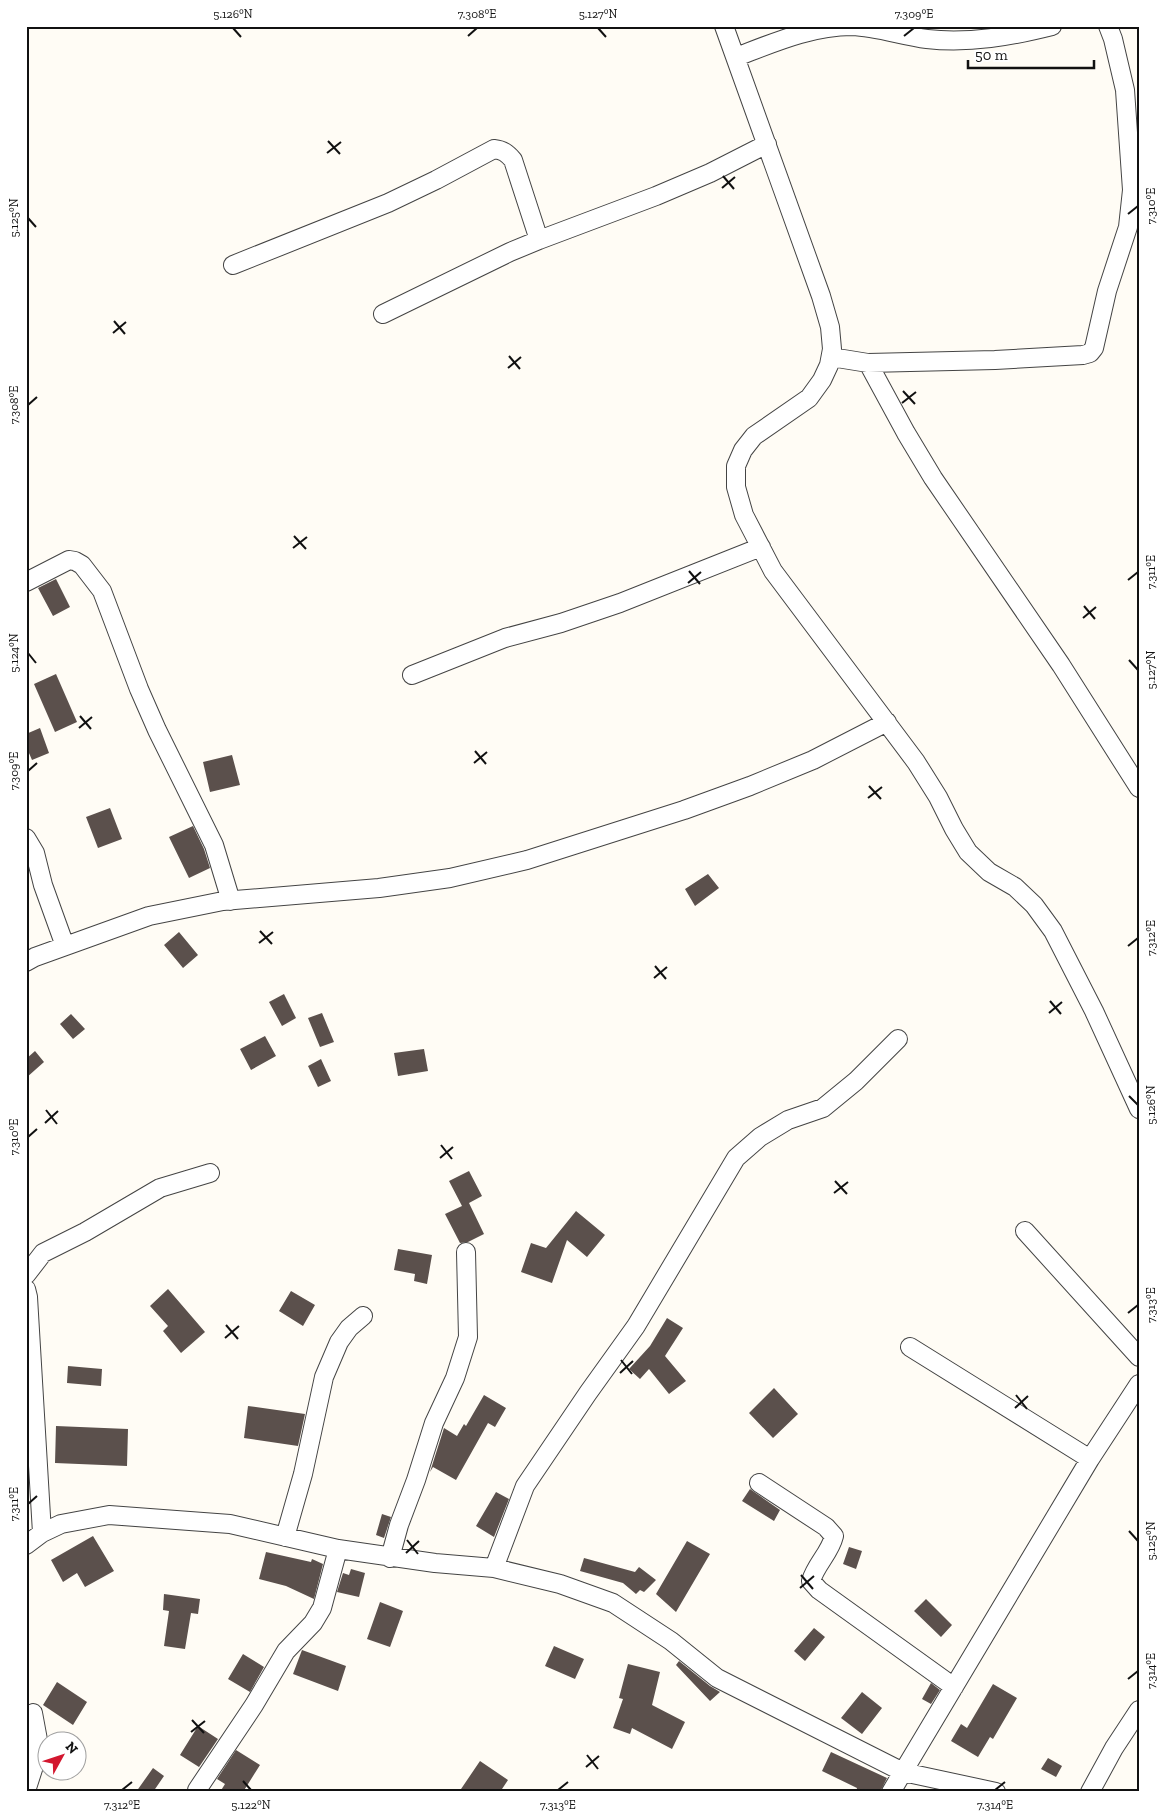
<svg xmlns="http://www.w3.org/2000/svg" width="1165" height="1818" font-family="'Zilla Slab',serif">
<rect width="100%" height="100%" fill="#fffcf5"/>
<!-- building -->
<path fill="#5b504c" d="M 56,579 L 70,607 L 53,616 L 38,588 Z
M 56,674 L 77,722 L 55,732 L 34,684 Z
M 40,728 L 49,753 L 32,760 L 26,746 L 26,734 Z
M 232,755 L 240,785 L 210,792 L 203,762 Z
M 110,808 L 122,839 L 98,848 L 86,817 Z
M 193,826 L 204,849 L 210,868 L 189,878 L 169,837 Z
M 708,874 L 719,888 L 695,906 L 685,889 Z
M 179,932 L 198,955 L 183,968 L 164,945 Z
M 284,994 L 296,1018 L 282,1026 L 269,1002 Z
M 322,1013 L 334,1042 L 320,1047 L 308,1018 Z
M 71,1014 L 85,1029 L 73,1039 L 60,1024 Z
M 265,1036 L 276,1056 L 251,1070 L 240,1049 Z
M 424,1049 L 428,1071 L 398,1076 L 394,1053 Z
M 35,1051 L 44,1062 L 26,1078 L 26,1059 Z
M 321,1059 L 331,1081 L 318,1087 L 308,1066 Z
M 469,1171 L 482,1196 L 469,1203 L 484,1234 L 468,1242 L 460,1243 L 445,1214 L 462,1206 L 449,1181 Z
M 576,1211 L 605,1235 L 587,1257 L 567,1240 L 552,1283 L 521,1272 L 531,1243 L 546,1248 Z
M 398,1249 L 432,1255 L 427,1284 L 414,1281 L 415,1274 L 394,1270 Z
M 168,1289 L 205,1332 L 181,1353 L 163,1331 L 168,1326 L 150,1306 Z
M 291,1291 L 315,1305 L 303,1326 L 279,1311 Z
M 667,1318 L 683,1328 L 665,1356 L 686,1381 L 669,1394 L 649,1369 L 640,1379 L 629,1369 L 650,1346 Z
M 68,1366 L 102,1369 L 101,1386 L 67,1383 Z
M 774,1388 L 798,1414 L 773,1438 L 749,1413 Z
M 484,1395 L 506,1408 L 495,1427 L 488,1423 L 456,1480 L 433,1467 L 430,1472 L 444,1428 L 457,1436 L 464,1424 L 466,1426 Z
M 248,1406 L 305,1414 L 298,1446 L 244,1438 Z
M 56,1426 L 128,1429 L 127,1466 L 55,1463 Z
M 750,1489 L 780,1510 L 774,1521 L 742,1501 Z
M 496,1492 L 509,1499 L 494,1537 L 476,1526 Z
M 382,1514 L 391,1517 L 384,1538 L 376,1535 Z
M 93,1536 L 114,1571 L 85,1587 L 77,1573 L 63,1582 L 51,1560 Z
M 687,1541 L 710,1554 L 676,1612 L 656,1594 Z
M 849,1547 L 862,1551 L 856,1569 L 843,1564 Z
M 266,1552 L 311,1562 L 312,1559 L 323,1564 L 314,1599 L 286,1586 L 259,1579 Z
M 584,1558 L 635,1572 L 639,1567 L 656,1580 L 644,1592 L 640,1590 L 636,1594 L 623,1583 L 580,1571 Z
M 351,1569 L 365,1573 L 359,1597 L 337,1592 L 343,1573 L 349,1575 Z
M 164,1594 L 200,1599 L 198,1614 L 191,1613 L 185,1649 L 164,1646 L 169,1611 L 163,1610 Z
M 926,1599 L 952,1625 L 941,1637 L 914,1611 Z
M 380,1602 L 403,1611 L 390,1647 L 367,1639 Z
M 814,1628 L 825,1637 L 805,1661 L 794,1651 Z
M 554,1646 L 584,1659 L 575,1679 L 545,1666 Z
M 302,1650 L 346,1666 L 338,1691 L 293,1674 Z
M 243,1654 L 264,1667 L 250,1692 L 228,1679 Z
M 679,1661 L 710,1686 L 720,1692 L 710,1701 L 676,1665 Z
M 628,1664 L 660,1672 L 652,1705 L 685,1722 L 672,1749 L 632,1728 L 630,1734 L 613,1728 L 623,1699 L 619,1698 Z
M 57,1682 L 87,1702 L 73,1725 L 43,1705 Z
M 931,1683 L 940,1690 L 931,1704 L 922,1699 Z
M 993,1684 L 1017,1698 L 993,1739 L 990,1737 L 978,1757 L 951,1741 L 961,1724 L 967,1728 Z
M 862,1692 L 882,1708 L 862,1734 L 841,1718 Z
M 198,1726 L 218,1739 L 199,1767 L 180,1755 Z
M 236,1750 L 260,1765 L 243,1792 L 220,1792 L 225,1784 L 217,1779 Z
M 831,1752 L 887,1778 L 880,1792 L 856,1792 L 857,1788 L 822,1771 Z
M 1048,1758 L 1062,1766 L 1056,1777 L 1041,1769 Z
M 480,1761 L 508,1780 L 500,1792 L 459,1792 Z
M 153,1768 L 164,1776 L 153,1792 L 136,1792 Z"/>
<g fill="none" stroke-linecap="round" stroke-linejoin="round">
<defs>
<path id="minor" d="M 724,26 L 821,296 L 830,327 L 832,349 L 829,365 L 822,380 L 809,398 L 754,436 L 743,450 L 736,466 L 736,487 L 744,515 L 773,571 L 916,762 L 938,797 L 954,829 L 968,852 L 989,872 L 1015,887 L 1034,905 L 1053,931 L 1094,1011 L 1139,1109
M 736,57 C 773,43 811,26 852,26 C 877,27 903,36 927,39 C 969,44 1012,36 1052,26
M 233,265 L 388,203 L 436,180 L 494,149 C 503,150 507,153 513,160 L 539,240
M 383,314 L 510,252 L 539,240 L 656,196 L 710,173 L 767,144
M 831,357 L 868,363 L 995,360 L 1083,355 L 1090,353 L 1094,348 L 1107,291 L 1128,227 L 1132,190 L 1125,90 L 1113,39 L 1108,26
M 868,363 L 906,433 L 933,478 L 1061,665 L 1139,788
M 26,582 L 69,560 L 75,561 L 82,565 L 102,591 L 139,689 L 157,730 L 214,845 L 231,901
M 412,675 L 505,638 L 561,623 L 620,603 L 761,547
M 26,838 L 35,853 L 43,885 L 65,946
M 26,962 L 35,957 L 149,916 L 223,901 L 379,888 L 450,878 L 527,860 L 684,810 L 750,786 L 813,760 L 887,722
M 1025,1231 L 1139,1357
M 26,1275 L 43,1253 L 85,1232 L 160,1188 L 210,1173
M 26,1289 L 28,1297 L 42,1533
M 910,1347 L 1090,1459
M 759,1483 L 826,1527 L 834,1536 C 830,1553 816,1564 811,1581 L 819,1590 L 954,1687
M 285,1537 L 303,1474 L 324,1377 L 339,1342 L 349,1328 L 363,1316
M 26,1545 L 42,1533 L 61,1524 L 109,1515 L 230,1524 L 338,1549 L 435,1563 L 494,1568 L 560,1584 L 613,1603 L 671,1641 L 717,1678 L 903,1772 L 996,1792
M 390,1558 L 399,1525 L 416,1480 L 434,1423 L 455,1378 L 468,1337 L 466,1252
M 494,1568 L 525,1486 L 588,1393 L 636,1326 L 736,1158 L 760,1137 L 788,1120 L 823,1108 L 856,1081 L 898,1039
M 197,1790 L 254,1705 L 286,1651 L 313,1623 L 322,1608 L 338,1549
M 26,1791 L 35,1763 L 38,1740 L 33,1713
M 891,1792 L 1090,1459 L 1139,1384
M 1090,1792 L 1114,1748 L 1139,1710"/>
</defs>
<!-- minor casing -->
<use href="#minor" stroke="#444" stroke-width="20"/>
<!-- minor -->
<use href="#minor" stroke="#fff" stroke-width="18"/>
</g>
<!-- ticks -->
<path fill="none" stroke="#111" stroke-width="2" d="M 233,28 L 241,37M 598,28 L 606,37M 468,36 L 477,28M 904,36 L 914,28M 328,141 L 340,154M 327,153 L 341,142M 723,176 L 734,189M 722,188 L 735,177M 1128,214 L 1138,206M 28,218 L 36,227M 114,321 L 125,334M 113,333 L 126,322M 509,356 L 520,369M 508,368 L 521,357M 903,391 L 915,404M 902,403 L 916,392M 28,405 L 37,397M 294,536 L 306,549M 293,548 L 307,537M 689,571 L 700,584M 1128,580 L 1138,572M 688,583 L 701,572M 1084,606 L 1095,619M 1083,618 L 1096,607M 28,653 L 36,663M 1129,660 L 1138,670M 80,716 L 91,729M 79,728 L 92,717M 475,751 L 486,764M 474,763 L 487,752M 28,771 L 37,763M 869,786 L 881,799M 868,798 L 882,787M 260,931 L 272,944M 259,943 L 273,932M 1128,946 L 1138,938M 655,966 L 666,979M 654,978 L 667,967M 1050,1001 L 1061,1014M 1049,1013 L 1062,1002M 1129,1096 L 1138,1105M 46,1110 L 57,1124M 45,1123 L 58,1111M 28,1137 L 37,1129M 441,1145 L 452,1159M 440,1158 L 453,1147M 835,1181 L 847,1194M 834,1193 L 848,1182M 1128,1313 L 1138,1305M 226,1325 L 238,1339M 225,1338 L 239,1326M 621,1360 L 632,1374M 620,1373 L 633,1361M 1016,1395 L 1027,1409M 1015,1408 L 1028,1396M 28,1504 L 37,1496M 1129,1531 L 1138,1541M 407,1540 L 418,1554M 406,1553 L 419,1541M 801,1575 L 813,1589M 800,1588 L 814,1576M 1128,1679 L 1138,1671M 192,1720 L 204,1733M 191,1732 L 205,1721M 587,1755 L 598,1769M 586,1767 L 599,1756M 243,1781 L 251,1790M 122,1790 L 132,1782M 558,1790 L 568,1782M 995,1790 L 1005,1782"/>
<!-- border -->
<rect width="1165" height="1818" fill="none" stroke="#ffffff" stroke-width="55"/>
<!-- north arrow -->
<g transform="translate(62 1756) rotate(50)"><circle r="24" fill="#ffffff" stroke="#a0a0a0"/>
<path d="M0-4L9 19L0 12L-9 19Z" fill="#d3172f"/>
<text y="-8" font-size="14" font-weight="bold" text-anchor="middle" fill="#111111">N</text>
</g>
<!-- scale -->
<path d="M968 60v8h126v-8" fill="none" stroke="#111111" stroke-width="2.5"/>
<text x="975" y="60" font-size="15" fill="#111111" stroke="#ffffff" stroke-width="4" paint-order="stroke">50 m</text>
<rect x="28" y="28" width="1110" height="1762" fill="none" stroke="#111" stroke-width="2"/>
<g font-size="12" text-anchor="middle" fill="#111">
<text x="233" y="18">5.126°N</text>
<text x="477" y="18">7.308°E</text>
<text x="598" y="18">5.127°N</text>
<text x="914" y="18">7.309°E</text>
<text transform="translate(1151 206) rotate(-90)" y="4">7.310°E</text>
<text transform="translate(14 218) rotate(-90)" y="4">5.125°N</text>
<text transform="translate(14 405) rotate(-90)" y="4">7.308°E</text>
<text transform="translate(1151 572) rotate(-90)" y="4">7.311°E</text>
<text transform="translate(14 653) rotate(-90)" y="4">5.124°N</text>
<text transform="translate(1151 670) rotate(-90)" y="4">5.127°N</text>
<text transform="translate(14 771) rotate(-90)" y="4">7.309°E</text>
<text transform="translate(1151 938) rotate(-90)" y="4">7.312°E</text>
<text transform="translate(1151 1105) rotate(-90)" y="4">5.126°N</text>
<text transform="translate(14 1137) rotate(-90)" y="4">7.310°E</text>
<text transform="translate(1151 1305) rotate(-90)" y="4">7.313°E</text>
<text transform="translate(14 1504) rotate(-90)" y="4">7.311°E</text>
<text transform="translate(1151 1541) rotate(-90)" y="4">5.125°N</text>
<text transform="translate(1151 1671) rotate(-90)" y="4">7.314°E</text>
<text x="122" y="1809">7.312°E</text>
<text x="251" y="1809">5.122°N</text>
<text x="558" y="1809">7.313°E</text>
<text x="995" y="1809">7.314°E</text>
</g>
</svg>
